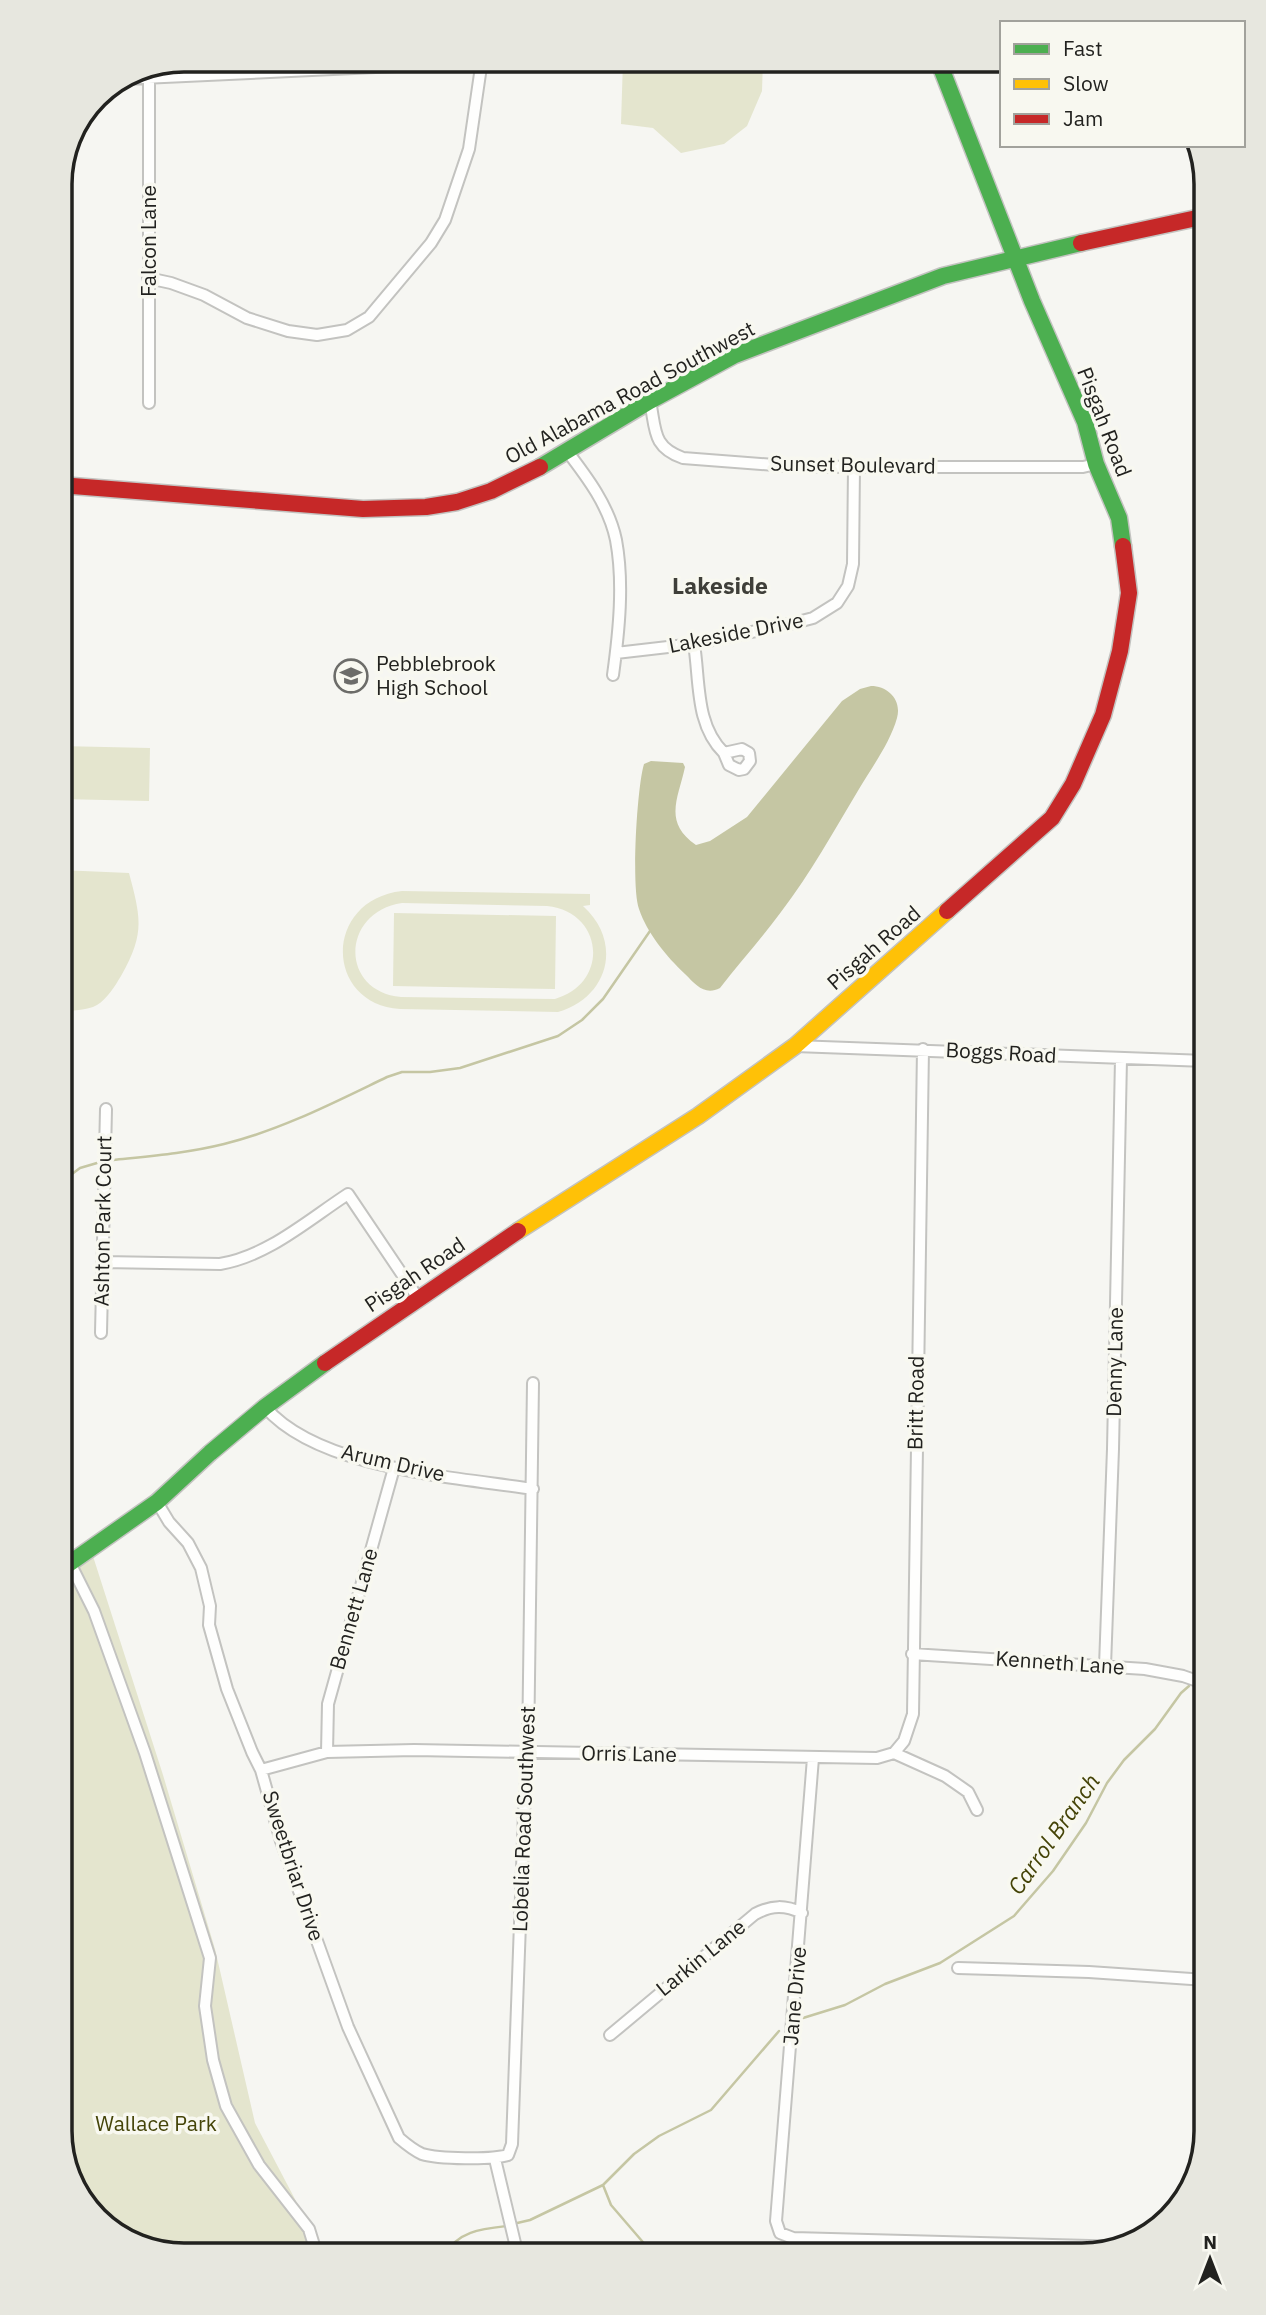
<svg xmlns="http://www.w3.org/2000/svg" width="1266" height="2315" font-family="'IBM Plex Sans',sans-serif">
<rect width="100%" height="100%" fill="#f6f6f2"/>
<!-- green -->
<path fill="#e4e5ce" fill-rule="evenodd" d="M 623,60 L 763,60 L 762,91 L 747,126 L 724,144 L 681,153 L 653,128 L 621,124 Z
M 60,746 L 150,748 L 149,801 L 60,799 Z
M 60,870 L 129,873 C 141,918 145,934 121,976 C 115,986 107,999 97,1005 C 87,1011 71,1010 60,1012 Z
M 402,891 L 590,894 L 590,905 L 583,906 C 623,942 609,997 558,1012 L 400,1009 C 324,1004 323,900 402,891 ZM 402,903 L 547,906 C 604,912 610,983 555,999 L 401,997 C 339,991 341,912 402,903 Z
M 394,913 L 556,916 L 555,989 L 393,986 Z
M 91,1550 L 163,1775 L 215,1949 L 255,2123 L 318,2243 L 498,2251 L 498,2255 L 176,2255 L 115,2234 L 69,2179 L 60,2131 L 60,1571 Z"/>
<!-- water -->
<path fill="#c5c6a3" d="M 871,686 C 888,686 902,700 897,718 C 890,743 872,767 859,789 C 834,831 810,874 781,912 C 762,938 740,962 720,988 C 705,996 696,985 685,974 C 666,956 647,933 639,909 C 631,887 637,787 644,764 L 651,761 L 683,763 L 685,767 C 678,799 663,822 696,845 L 710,841 L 747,817 L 842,701 L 860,689 Z"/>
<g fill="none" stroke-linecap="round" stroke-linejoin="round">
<!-- stream -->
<path stroke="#c5c6a3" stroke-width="2.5" d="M 113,1160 C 151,1156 188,1153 224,1144 C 281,1130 335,1102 387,1077 L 402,1072 L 430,1072 L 460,1068 L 558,1036 L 582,1020 L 603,999 L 650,931
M 60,1179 L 68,1177 L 80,1168 L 97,1163
M 803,2018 L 845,2005 L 885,1984 L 940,1963 L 1014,1916 L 1053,1871 L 1086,1823 L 1107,1783 L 1124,1760 L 1155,1729 L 1181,1693 L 1189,1686
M 603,2185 L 611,2205 L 654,2255
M 513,2224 L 530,2220 L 603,2185 L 634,2154 L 659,2136 L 711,2110 L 779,2031
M 444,2255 C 459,2231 480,2229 507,2226"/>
<defs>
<path id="street" d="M 121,79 L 481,62
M 149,79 L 149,403
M 148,278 L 171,283 L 204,295 L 247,318 L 288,331 L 317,335 L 347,330 L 369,317 L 431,243 L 445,220 L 469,149 L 482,60
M 650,401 C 656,430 652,447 683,458 L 788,466 L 854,467 L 1083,467 L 1096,464
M 567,451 C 587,477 609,506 616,540 C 624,583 619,631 613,675
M 694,644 C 700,681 695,725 724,753
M 616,653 L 694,644 L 794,623 L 813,618 L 837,603 L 848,586 L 853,564 L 854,467
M 742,749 L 749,753 L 750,761 L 744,769 L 739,770 L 729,765 L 724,753 Z
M 795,1046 L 1206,1061
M 103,1262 L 220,1264 C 268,1256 308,1220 348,1194 L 418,1298
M 101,1333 L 106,1109
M 265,1407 C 318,1469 456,1477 533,1489
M 157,1502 L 169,1522 L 188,1543 L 201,1568 L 210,1606 L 209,1625 L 227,1689 L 252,1752 L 261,1770 L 281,1841 L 348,2027 L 399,2138 C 406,2144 413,2150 422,2154 C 438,2159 492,2160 508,2155 L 512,2144 L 524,1813 L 528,1752 L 533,1383
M 70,1563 L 94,1611 L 145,1753 L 210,1958 L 205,2006 L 213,2060 L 226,2106 L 259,2165 L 309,2229 L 317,2255
M 912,1654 L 1145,1669 L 1183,1676 L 1206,1684
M 1105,1666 L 1113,1449 L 1121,1059
M 327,1752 L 328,1704 L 394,1468
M 894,1753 L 904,1741 L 913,1714 L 923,1049
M 813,1758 L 776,2221 L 780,2233 L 793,2238 L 1126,2247
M 261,1770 L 327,1752 L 414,1750 L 877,1758 L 894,1753 L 945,1776 L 968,1792 L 977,1810
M 958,1968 L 1089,1972 L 1206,1980
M 610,2035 L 755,1914 C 772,1905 785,1905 802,1913
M 495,2159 L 515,2243"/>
<path id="fast" d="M 938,60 L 1032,301 L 1085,422 L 1096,464 L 1119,518 L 1123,546
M 540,467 L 650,401 L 735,355 L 943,276 L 1081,243
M 60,1570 L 157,1502 L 210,1453 L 265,1407 L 325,1363"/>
<path id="slow" d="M 518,1231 L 698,1116 L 795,1046 L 947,911"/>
<path id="jam" d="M 1081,243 L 1206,216
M 60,485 L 363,509 L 426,507 L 457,502 L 491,491 L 540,467
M 947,911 L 1052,818 L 1073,784 L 1103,715 L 1120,651 L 1129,593 L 1123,546
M 325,1363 L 518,1231"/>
</defs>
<!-- street casing -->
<use href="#street" stroke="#c3c3c0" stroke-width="14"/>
<!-- fast casing -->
<use href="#fast" stroke="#c3c3c0" stroke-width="19"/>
<!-- slow casing -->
<use href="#slow" stroke="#c3c3c0" stroke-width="19"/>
<!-- jam casing -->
<use href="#jam" stroke="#c3c3c0" stroke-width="19"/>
<!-- street -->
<use href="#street" stroke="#fefefd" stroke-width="10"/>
<!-- fast -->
<use href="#fast" stroke="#4caf50" stroke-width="16"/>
<!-- slow -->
<use href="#slow" stroke="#ffc107" stroke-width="16"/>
<!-- jam -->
<use href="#jam" stroke="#c62828" stroke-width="16"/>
</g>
<!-- icons -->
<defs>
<symbol id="school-ring" viewBox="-11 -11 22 22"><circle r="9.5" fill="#f8f8f0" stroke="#6c6c69" stroke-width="1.5"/><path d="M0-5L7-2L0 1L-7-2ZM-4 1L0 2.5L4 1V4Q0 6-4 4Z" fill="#6c6c69"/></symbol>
</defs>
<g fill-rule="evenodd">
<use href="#school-ring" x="332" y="657" width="38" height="38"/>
</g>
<g text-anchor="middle" stroke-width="7" stroke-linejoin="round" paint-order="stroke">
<!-- street labels -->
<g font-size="21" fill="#22221f" stroke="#f8f8f0">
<text transform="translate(149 241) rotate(-90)" y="7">Falcon Lane</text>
<text transform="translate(630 393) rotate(-28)" y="7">Old Alabama Road Southwest</text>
<text transform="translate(1104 422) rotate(69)" y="7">Pisgah Road</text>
<text transform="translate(853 465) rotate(1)" y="7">Sunset Boulevard</text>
<text transform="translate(736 633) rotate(-11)" y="7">Lakeside Drive</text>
<text transform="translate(874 948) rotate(-41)" y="7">Pisgah Road</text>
<text transform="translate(1001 1053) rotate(3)" y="7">Boggs Road</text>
<text transform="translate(103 1221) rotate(-89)" y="7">Ashton Park Court</text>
<text transform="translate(415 1275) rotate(-34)" y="7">Pisgah Road</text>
<text transform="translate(1115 1362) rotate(-89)" y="7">Denny Lane</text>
<text transform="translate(916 1403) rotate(-89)" y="7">Britt Road</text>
<text transform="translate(393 1463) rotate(13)" y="7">Arum Drive</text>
<text transform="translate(354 1609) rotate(-74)" y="7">Bennett Lane</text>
<text transform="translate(1060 1663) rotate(4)" y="7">Kenneth Lane</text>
<text transform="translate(629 1754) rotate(1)" y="7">Orris Lane</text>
<text transform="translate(524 1819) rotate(-88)" y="7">Lobelia Road Southwest</text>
<text transform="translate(293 1866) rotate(72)" y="7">Sweetbriar Drive</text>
<text transform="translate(701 1958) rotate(-39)" y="7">Larkin Lane</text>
<text transform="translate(795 1996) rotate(-85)" y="7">Jane Drive</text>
</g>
<!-- poi labels -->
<g font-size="21" fill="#22221f" stroke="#f8f8f0" text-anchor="start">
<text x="376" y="671">Pebblebrook<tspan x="376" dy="24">High School</tspan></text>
</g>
<!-- park labels -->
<g font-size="21" fill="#444408" stroke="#f8f8f0">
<text x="156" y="2131">Wallace Park</text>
</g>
<!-- neighbourhood labels -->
<g font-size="23" font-weight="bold" fill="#3f3f39" stroke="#f8f8f0">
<text x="720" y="594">Lakeside</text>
</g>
<!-- water labels -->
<g font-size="23" font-style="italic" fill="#444307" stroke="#f8f8f0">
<text transform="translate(1054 1834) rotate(-55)" y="8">Carrol Branch</text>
</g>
</g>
<!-- crop -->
<path d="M0 0H1266V2315H0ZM184 72H1082A112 112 0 0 1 1194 184V2131A112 112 0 0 1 1082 2243H184A112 112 0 0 1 72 2131V184A112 112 0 0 1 184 72Z" fill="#e7e7df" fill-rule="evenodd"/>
<path fill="none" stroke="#22221f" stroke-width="3.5" d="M184 72H1082A112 112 0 0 1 1194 184V2131A112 112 0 0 1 1082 2243H184A112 112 0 0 1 72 2131V184A112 112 0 0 1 184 72Z"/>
<!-- legend -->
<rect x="1000" y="21" width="245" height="126" fill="#f8f8f0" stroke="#a2a29c" stroke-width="2"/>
<rect x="1014" y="44" width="35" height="10" fill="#4caf50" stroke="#a2a29c" stroke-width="2"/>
<text x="1063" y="56" font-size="21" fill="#22221f">Fast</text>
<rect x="1014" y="79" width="35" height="10" fill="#ffc107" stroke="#a2a29c" stroke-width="2"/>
<text x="1063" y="91" font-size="21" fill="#22221f">Slow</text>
<rect x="1014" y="114" width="35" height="10" fill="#c62828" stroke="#a2a29c" stroke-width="2"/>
<text x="1063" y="126" font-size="21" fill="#22221f">Jam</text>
<!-- north arrow -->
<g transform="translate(1210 2259)" stroke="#f8f8f0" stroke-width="5" paint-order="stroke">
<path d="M0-5L12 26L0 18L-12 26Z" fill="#22221f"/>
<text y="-10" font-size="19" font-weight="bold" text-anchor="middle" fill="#22221f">N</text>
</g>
</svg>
